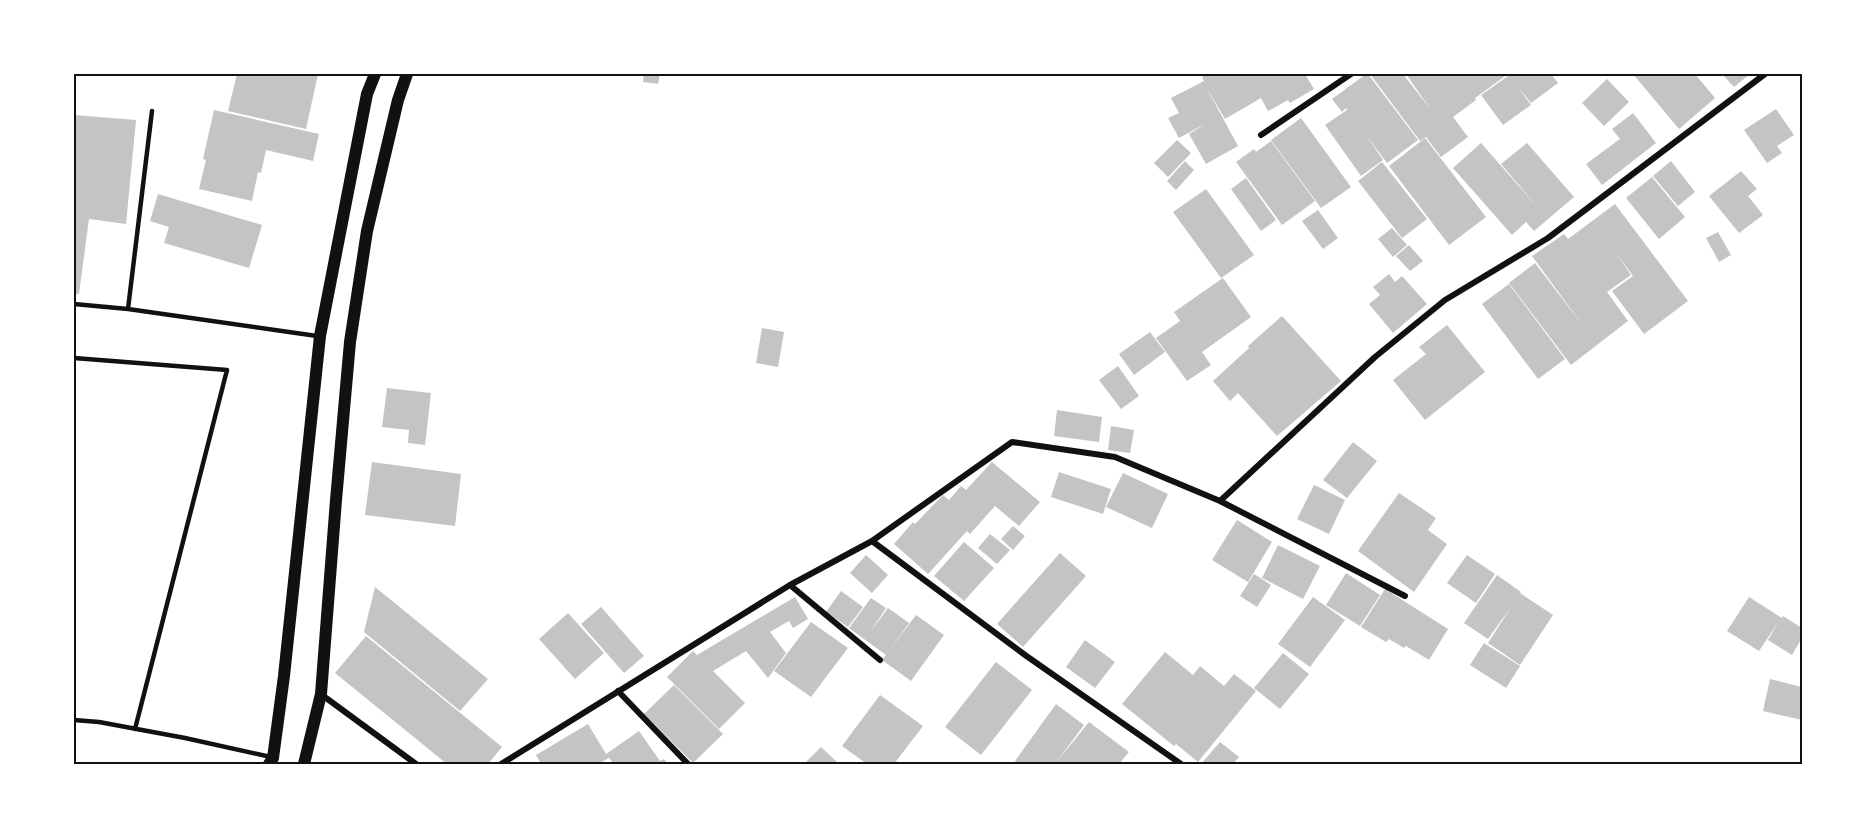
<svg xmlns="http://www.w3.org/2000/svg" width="1876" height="838" font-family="Roboto,sans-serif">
<rect width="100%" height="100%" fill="#fff"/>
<!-- building -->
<path fill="#c4c4c4" d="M 237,74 L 318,74 L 306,129 L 228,111 Z
M 644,74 L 660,74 L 658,84 L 643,82 Z
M 1207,74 L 1305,74 L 1314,89 L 1290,103 L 1288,100 L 1268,111 L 1261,98 L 1225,119 L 1205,85 L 1238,146 L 1206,164 L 1189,134 L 1205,124 L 1179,138 L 1168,118 L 1179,113 L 1171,98 L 1204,81 L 1202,77 Z
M 1366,74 L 1368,74 L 1418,140 L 1387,163 L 1366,135 L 1383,160 L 1361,176 L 1325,125 L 1347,110 L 1346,108 L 1342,112 L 1332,99 Z
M 1370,74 L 1403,74 L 1431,110 L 1406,74 L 1508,74 L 1475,98 L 1476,100 L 1453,117 L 1468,137 L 1441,157 L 1426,137 L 1420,141 Z
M 1511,74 L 1551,74 L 1558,83 L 1531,103 L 1516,84 L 1531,105 L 1503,125 L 1481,95 Z
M 1633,74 L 1685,74 L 1687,76 L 1690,74 L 1695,74 L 1715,98 L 1679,129 Z
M 1722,74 L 1750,74 L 1734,87 Z
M 1607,79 L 1629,102 L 1604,126 L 1582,103 Z
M 1776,109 L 1794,135 L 1777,146 L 1782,153 L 1767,163 L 1744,130 Z
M 214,110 L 319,134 L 313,161 L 266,150 L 261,173 L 258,172 L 252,201 L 199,189 L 206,160 L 203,159 Z
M 1633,113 L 1656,143 L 1602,185 L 1586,164 L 1620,139 L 1612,129 Z
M 74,115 L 136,120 L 126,224 L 89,219 L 79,294 L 74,294 Z
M 1301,118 L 1351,187 L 1321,208 L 1271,140 Z
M 1425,138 L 1486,217 L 1449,245 L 1389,166 Z
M 1177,140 L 1191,153 L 1168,177 L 1154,163 Z
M 1271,141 L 1315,201 L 1282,225 L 1236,162 L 1254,149 L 1256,152 Z
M 1481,143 L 1539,209 L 1501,164 L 1527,143 L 1574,197 L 1534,231 L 1526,222 L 1512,235 L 1453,168 Z
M 1185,161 L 1194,170 L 1176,190 L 1167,181 Z
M 1671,161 L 1695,192 L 1678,206 L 1653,176 Z
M 1382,162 L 1427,219 L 1402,238 L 1358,181 Z
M 1741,171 L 1757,189 L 1748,196 L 1763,215 L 1739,233 L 1709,196 Z
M 1652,177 L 1685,217 L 1659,239 L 1626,198 Z
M 1246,178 L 1276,220 L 1261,231 L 1231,189 Z
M 1206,189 L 1254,255 L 1221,278 L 1173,212 Z
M 158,194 L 262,225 L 249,268 L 164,243 L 169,227 L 150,221 Z
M 1615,204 L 1688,301 L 1644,334 L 1612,291 L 1633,276 L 1615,251 L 1631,275 L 1607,292 L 1628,321 L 1571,365 L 1509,283 L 1535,263 L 1584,327 L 1532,256 L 1564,234 L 1568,239 Z
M 1318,210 L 1338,238 L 1323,249 L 1302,221 Z
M 1392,228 L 1407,245 L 1393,257 L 1378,239 Z
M 1718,232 L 1731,255 L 1719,262 L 1706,238 Z
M 1409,245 L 1423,261 L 1410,271 L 1396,256 Z
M 1389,274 L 1395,282 L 1402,276 L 1427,304 L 1393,333 L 1369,304 L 1380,295 L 1373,287 Z
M 1223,278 L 1251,317 L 1202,352 L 1211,365 L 1187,381 L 1156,338 L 1180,321 L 1174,312 Z
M 1509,284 L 1565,359 L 1538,379 L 1482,304 Z
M 1282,316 L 1341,381 L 1277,436 L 1238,393 L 1230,401 L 1213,381 L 1249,348 L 1248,346 Z
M 1447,325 L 1485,372 L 1425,420 L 1393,380 L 1426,354 L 1419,347 Z
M 762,328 L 784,332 L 778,367 L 756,363 Z
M 1150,332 L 1165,352 L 1134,375 L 1119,354 Z
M 1118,366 L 1139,396 L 1121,409 L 1099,380 Z
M 387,388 L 431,393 L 425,445 L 408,443 L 409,430 L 382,427 Z
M 1057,410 L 1102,417 L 1099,442 L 1054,436 Z
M 1111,426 L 1134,430 L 1130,453 L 1108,450 Z
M 1353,442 L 1377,461 L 1347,498 L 1323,480 Z
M 372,462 L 461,474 L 455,526 L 365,515 Z
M 992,462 L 1040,502 L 1019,526 L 995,506 L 970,534 L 967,531 L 928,574 L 894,544 L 913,522 L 915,524 L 943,495 L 949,500 L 961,486 L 966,490 Z
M 1059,472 L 1111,489 L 1103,514 L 1051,497 Z
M 1123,473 L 1168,494 L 1152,528 L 1106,507 Z
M 1314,485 L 1345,500 L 1329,534 L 1297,519 Z
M 1399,493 L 1436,518 L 1428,530 L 1447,544 L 1414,592 L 1358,551 Z
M 1237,520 L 1272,542 L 1248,582 L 1212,560 Z
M 1013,526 L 1025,536 L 1013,550 L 1001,539 Z
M 990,534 L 1010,550 L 997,564 L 978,548 Z
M 964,542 L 994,568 L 964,601 L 934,576 Z
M 1278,545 L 1320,566 L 1303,599 L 1262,578 Z
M 1060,553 L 1086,576 L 1023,647 L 997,624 Z
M 866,555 L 888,575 L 872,593 L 850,573 Z
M 1467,555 L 1495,574 L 1476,603 L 1447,583 Z
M 1346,573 L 1380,595 L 1360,626 L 1326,605 Z
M 1254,574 L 1271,585 L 1257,607 L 1240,596 Z
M 1497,575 L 1521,592 L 1520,593 L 1553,615 L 1520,665 L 1488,643 L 1511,607 L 1488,639 L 1464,623 Z
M 375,587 L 488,679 L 460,711 L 364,632 Z
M 1385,589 L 1448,629 L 1429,660 L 1406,646 L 1404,648 L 1389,639 L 1386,642 L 1361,627 Z
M 841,591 L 863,607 L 848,627 L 826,612 Z
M 795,597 L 808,619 L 793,628 L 789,621 L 770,632 L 786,653 L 768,678 L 746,651 L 713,671 L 745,703 L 719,729 L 667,677 L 693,651 L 697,655 Z
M 1313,597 L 1345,620 L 1310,667 L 1278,644 Z
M 1749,597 L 1782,618 L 1783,616 L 1802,628 L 1802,638 L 1792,655 L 1768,640 L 1779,621 L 1759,651 L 1727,631 Z
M 871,598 L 886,608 L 870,632 L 888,608 L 909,623 L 889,651 L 916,615 L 944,635 L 911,681 L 882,660 L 886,655 L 849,628 Z
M 601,607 L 644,656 L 624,673 L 581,624 Z
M 568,613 L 604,653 L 575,679 L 539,639 Z
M 811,622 L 848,648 L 811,697 L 774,671 Z
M 366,636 L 502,747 L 488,764 L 474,764 L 472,763 L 470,764 L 447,764 L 335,673 Z
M 1085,640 L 1115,662 L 1095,688 L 1066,667 Z
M 1484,643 L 1520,666 L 1506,688 L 1470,665 Z
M 1165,652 L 1193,675 L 1200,666 L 1224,686 L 1234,674 L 1256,691 L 1198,762 L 1176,744 L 1174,746 L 1122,704 Z
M 1283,653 L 1309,674 L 1280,709 L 1254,688 Z
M 996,662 L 1032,690 L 981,755 L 945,727 Z
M 1770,679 L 1802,687 L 1802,720 L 1763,711 Z
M 674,685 L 723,734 L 693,763 L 644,714 Z
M 880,695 L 923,726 L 894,764 L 867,764 L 842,746 Z
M 1056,704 L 1084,725 L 1055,764 L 1020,764 L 1015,761 Z
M 1089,722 L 1129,752 L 1119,764 L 1055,764 Z
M 588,724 L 606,754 L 639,731 L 660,761 L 664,759 L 668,764 L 614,764 L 609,758 L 598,764 L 541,764 L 536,755 Z
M 1220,742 L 1239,757 L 1233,764 L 1201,764 Z
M 821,747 L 839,764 L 804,764 Z"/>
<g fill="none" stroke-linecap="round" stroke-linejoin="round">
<!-- service -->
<path stroke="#111" stroke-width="4.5" d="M 152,111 L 128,309 L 317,336
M 74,304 L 128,309
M 74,358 L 227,370 L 135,729
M 74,720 L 99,722 L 185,738 L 271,757"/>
<!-- minor -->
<path stroke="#111" stroke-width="6" d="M 1261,135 L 1351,74
M 1220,501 L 1375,357 L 1445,300 L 1548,238 L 1765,74
M 872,541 L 1025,655 L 1181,764
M 790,585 L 880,660
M 618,691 L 688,764
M 322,695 L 416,764
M 501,764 L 790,585 L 872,541 L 1012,442 L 1115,457 L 1220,501 L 1405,596"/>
<!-- secondary -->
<path stroke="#111" stroke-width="12" d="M 269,764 L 273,758 L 284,676 L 320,336 L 367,94 L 375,74
M 304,764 L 321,694 L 336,500 L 350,342 L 367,231 L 398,100 L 407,74"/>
</g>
<!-- border -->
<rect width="1876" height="838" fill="none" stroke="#ffffff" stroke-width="150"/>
<rect x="75" y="75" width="1726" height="688" fill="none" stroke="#111" stroke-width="2"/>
</svg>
